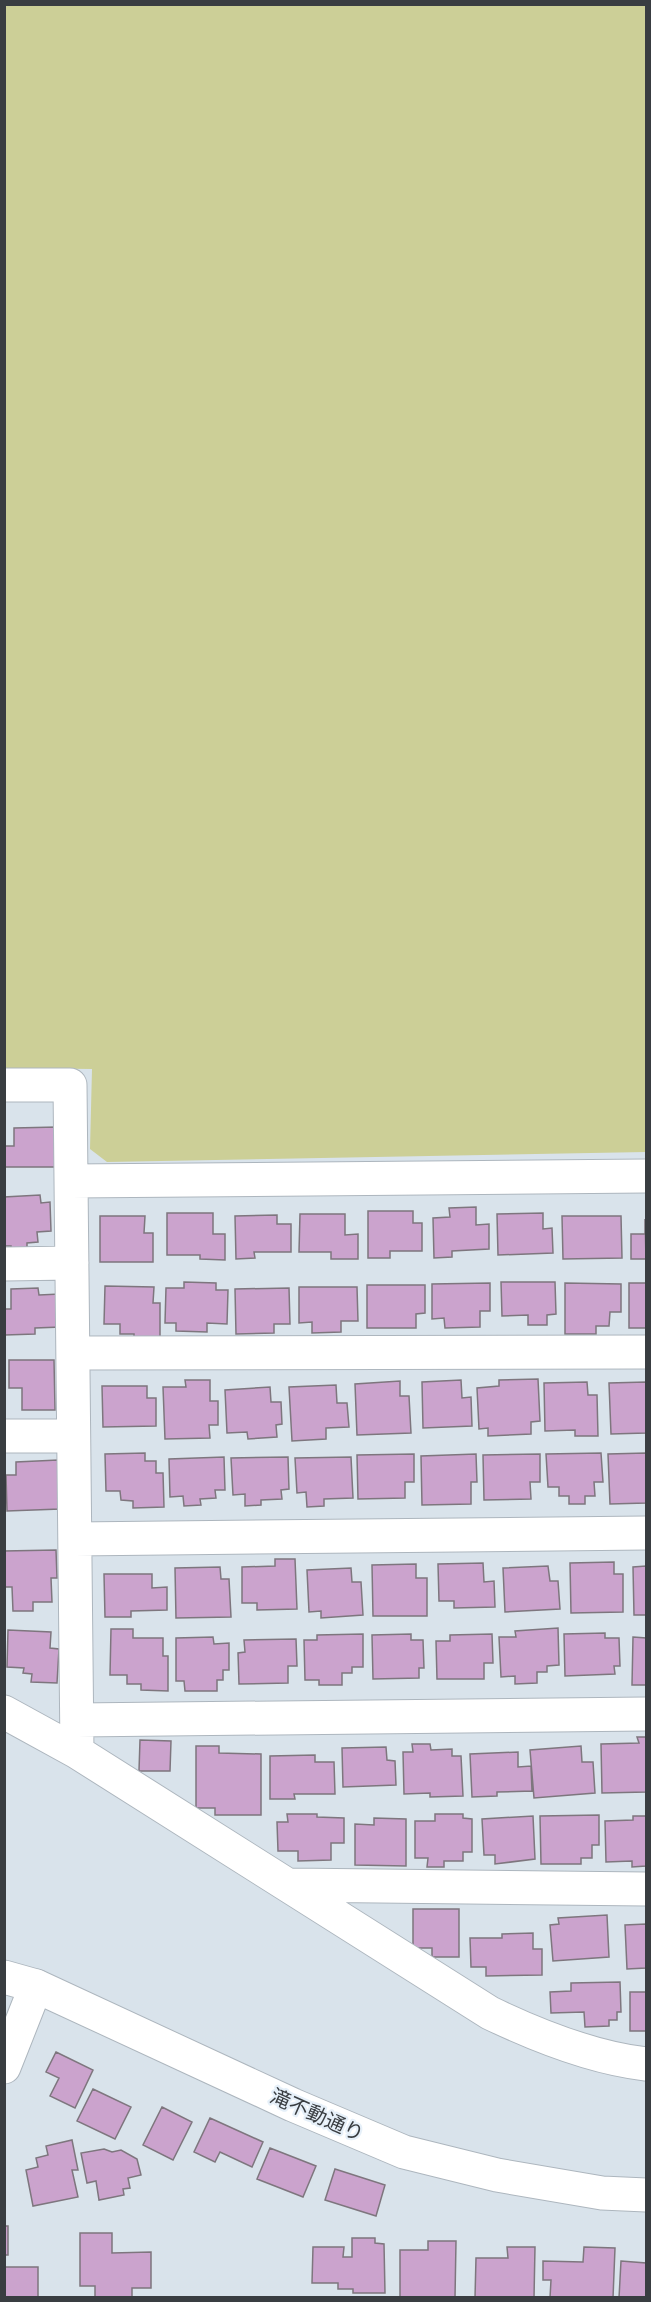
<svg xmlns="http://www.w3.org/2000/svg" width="651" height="2302" font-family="'Roboto Condensed','Noto Sans JP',sans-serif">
<rect width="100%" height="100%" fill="#d9e3eb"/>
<!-- green -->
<path fill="#cccf97" d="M 5,5 L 646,5 L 646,1152 L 107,1162 L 90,1149 L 92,1069 L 5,1068 Z"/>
<!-- building -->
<path fill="#cba3cd" stroke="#7e767e" stroke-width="1.5" d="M 57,1127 L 58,1167 L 4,1167 L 4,1146 L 14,1146 L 14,1128 Z
M 40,1195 L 41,1203 L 50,1202 L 51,1231 L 37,1232 L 38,1242 L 27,1243 L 27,1251 L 11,1252 L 11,1246 L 4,1246 L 4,1197 Z
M 476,1207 L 476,1225 L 489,1224 L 489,1249 L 452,1251 L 452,1257 L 434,1258 L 433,1218 L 450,1217 L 449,1208 Z
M 368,1211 L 413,1211 L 413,1223 L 422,1223 L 422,1251 L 390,1251 L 390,1258 L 368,1258 Z
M 167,1213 L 213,1213 L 213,1234 L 225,1234 L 225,1260 L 200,1259 L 200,1255 L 167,1255 Z
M 543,1213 L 543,1229 L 552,1228 L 553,1253 L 498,1255 L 497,1214 Z
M 300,1214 L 345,1214 L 345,1235 L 358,1234 L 358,1259 L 331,1259 L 331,1252 L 299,1252 Z
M 277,1215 L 277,1224 L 291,1224 L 291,1252 L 254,1252 L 255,1258 L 236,1259 L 235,1216 Z
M 100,1216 L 145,1216 L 144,1233 L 153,1233 L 153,1262 L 100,1262 Z
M 562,1216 L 621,1216 L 622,1258 L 563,1259 Z
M 645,1219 L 646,1259 L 631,1259 L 631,1234 L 645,1234 Z
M 184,1282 L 216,1283 L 216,1290 L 228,1290 L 227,1324 L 207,1323 L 207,1332 L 176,1331 L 176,1323 L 165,1323 L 166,1288 L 184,1288 Z
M 501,1282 L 555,1282 L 556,1314 L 547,1315 L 547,1325 L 528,1325 L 528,1315 L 502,1316 Z
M 490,1283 L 490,1311 L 480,1311 L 480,1327 L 445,1328 L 444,1318 L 432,1319 L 432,1284 Z
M 565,1283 L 621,1284 L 621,1312 L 610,1312 L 609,1326 L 596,1326 L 596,1334 L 565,1334 Z
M 629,1283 L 646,1283 L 646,1328 L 629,1328 Z
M 367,1285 L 425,1285 L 425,1313 L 416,1314 L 416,1328 L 367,1328 Z
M 105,1286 L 154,1287 L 153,1303 L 160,1303 L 160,1339 L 134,1338 L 134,1334 L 120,1334 L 120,1324 L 104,1324 Z
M 299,1287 L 357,1287 L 358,1321 L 341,1321 L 341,1332 L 312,1333 L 312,1322 L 299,1323 Z
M 38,1288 L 39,1295 L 60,1294 L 61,1327 L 35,1328 L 35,1334 L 5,1335 L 4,1309 L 11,1309 L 11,1289 Z
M 289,1288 L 290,1324 L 274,1324 L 274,1333 L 236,1334 L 235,1289 Z
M 9,1360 L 54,1360 L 55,1410 L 22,1410 L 22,1388 L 9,1388 Z
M 538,1379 L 540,1421 L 531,1422 L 531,1434 L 488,1436 L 488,1428 L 479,1429 L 477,1388 L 499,1386 L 499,1380 Z
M 185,1380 L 210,1380 L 210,1401 L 218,1401 L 218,1425 L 209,1425 L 210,1438 L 165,1439 L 163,1387 L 186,1387 Z
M 461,1380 L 462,1398 L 471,1397 L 472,1426 L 423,1428 L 422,1382 Z
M 400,1381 L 400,1396 L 409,1396 L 411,1433 L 357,1435 L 355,1384 Z
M 587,1382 L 588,1395 L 597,1395 L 598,1436 L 575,1436 L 575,1430 L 545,1431 L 544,1383 Z
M 646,1382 L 646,1433 L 611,1434 L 609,1383 Z
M 336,1385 L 337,1403 L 347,1403 L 349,1427 L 326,1428 L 326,1439 L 292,1441 L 289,1387 Z
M 102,1386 L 147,1386 L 147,1398 L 156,1398 L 156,1426 L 103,1427 Z
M 270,1387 L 271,1402 L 281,1402 L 282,1424 L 276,1425 L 277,1437 L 248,1439 L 247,1432 L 227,1433 L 225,1390 Z
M 145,1453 L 145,1461 L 156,1461 L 156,1473 L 163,1473 L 164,1507 L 133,1508 L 133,1501 L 121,1500 L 120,1491 L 106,1491 L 105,1454 Z
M 601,1453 L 603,1482 L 594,1482 L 595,1496 L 585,1496 L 585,1504 L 569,1504 L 569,1496 L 559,1496 L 559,1487 L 548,1487 L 546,1454 Z
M 646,1453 L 646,1503 L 610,1504 L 608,1454 Z
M 414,1454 L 414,1482 L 405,1482 L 405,1498 L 358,1499 L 357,1455 Z
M 476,1454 L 477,1482 L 471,1482 L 471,1504 L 422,1505 L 421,1456 Z
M 540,1454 L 540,1482 L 530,1482 L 531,1499 L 484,1500 L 483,1455 Z
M 224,1457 L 225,1490 L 215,1490 L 216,1498 L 200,1499 L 201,1505 L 184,1506 L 183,1496 L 170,1497 L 169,1459 Z
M 288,1457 L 289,1489 L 281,1490 L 282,1499 L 261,1500 L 261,1505 L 245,1506 L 245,1494 L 233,1495 L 231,1458 Z
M 351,1457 L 353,1498 L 324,1499 L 324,1506 L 307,1507 L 306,1492 L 297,1493 L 295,1458 Z
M 58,1460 L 60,1509 L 7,1511 L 6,1475 L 16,1475 L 16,1462 Z
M 56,1550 L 57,1578 L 51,1578 L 52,1602 L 33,1602 L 33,1611 L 13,1611 L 12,1587 L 4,1587 L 4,1551 Z
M 275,1559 L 295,1559 L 297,1609 L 257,1610 L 257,1603 L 242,1603 L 242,1567 L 275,1566 Z
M 614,1562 L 614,1574 L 623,1574 L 623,1612 L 571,1613 L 570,1563 Z
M 483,1563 L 484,1582 L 494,1581 L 495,1607 L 454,1608 L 454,1601 L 439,1601 L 438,1564 Z
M 416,1564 L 416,1578 L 427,1578 L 427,1616 L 373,1616 L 372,1565 Z
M 548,1566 L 550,1581 L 558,1581 L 560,1609 L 505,1612 L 503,1568 Z
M 646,1566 L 646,1615 L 634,1615 L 633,1567 Z
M 220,1567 L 221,1579 L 229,1579 L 231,1617 L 176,1618 L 175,1568 Z
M 351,1568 L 352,1582 L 361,1582 L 363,1615 L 321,1618 L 321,1611 L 309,1612 L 307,1570 Z
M 104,1574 L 152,1574 L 152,1588 L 167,1587 L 167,1610 L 131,1611 L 131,1617 L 105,1617 Z
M 558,1628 L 559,1665 L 547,1666 L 547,1672 L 537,1672 L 537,1683 L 515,1684 L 515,1676 L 501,1677 L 499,1637 L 516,1637 L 515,1631 Z
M 111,1629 L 133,1629 L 133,1638 L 163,1638 L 163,1656 L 168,1656 L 168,1691 L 141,1690 L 141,1684 L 127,1684 L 127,1675 L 110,1675 Z
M 8,1630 L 51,1632 L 50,1648 L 59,1649 L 57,1683 L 31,1682 L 32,1674 L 23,1673 L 24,1668 L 7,1667 Z
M 605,1633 L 605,1638 L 619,1638 L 620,1666 L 614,1666 L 615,1674 L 565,1676 L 564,1634 Z
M 363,1634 L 363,1667 L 352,1667 L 352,1673 L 342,1673 L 342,1685 L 319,1685 L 319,1680 L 305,1680 L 304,1640 L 317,1640 L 317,1635 Z
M 411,1634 L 411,1640 L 423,1640 L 424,1668 L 419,1668 L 419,1678 L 373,1679 L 372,1635 Z
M 492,1634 L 493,1663 L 484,1663 L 484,1679 L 437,1679 L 436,1641 L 450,1641 L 450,1635 Z
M 213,1637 L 214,1644 L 229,1643 L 229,1670 L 223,1670 L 223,1680 L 217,1680 L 217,1691 L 185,1691 L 184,1681 L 176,1681 L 176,1638 Z
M 633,1637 L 646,1638 L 646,1685 L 632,1685 Z
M 296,1639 L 297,1666 L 288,1666 L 288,1683 L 239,1684 L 238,1653 L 245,1652 L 244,1640 Z
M 637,1737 L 646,1737 L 646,1792 L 602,1793 L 601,1744 L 639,1743 Z
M 140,1740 L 171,1741 L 170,1771 L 139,1771 Z
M 412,1744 L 430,1744 L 431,1750 L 452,1749 L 452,1756 L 461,1756 L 463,1796 L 430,1797 L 430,1793 L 404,1794 L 403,1752 L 413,1752 Z
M 196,1746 L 219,1746 L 219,1753 L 261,1754 L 261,1815 L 215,1815 L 215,1808 L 196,1808 Z
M 581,1746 L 582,1762 L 593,1762 L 595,1793 L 534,1798 L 530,1750 Z
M 386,1747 L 387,1760 L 395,1761 L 396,1785 L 343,1787 L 342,1748 Z
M 518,1752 L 518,1767 L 531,1766 L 532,1791 L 497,1792 L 497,1796 L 472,1797 L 470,1754 Z
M 315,1755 L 315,1762 L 334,1762 L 335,1794 L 294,1794 L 295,1799 L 270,1799 L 270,1756 Z
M 287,1814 L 317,1814 L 317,1817 L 344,1818 L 344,1843 L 331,1843 L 331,1860 L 298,1861 L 298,1851 L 278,1851 L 277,1822 L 288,1822 Z
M 435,1814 L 463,1814 L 463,1818 L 472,1819 L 472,1852 L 463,1852 L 463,1861 L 444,1861 L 444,1867 L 427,1867 L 428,1858 L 415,1858 L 415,1821 L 435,1821 Z
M 599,1815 L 599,1845 L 592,1845 L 592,1858 L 581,1858 L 581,1864 L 541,1864 L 540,1816 Z
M 533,1816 L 535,1859 L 495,1864 L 495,1855 L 484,1855 L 482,1819 Z
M 633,1816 L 646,1816 L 646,1866 L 632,1867 L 632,1861 L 606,1862 L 605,1821 L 633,1820 Z
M 374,1818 L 406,1819 L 406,1866 L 355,1865 L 355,1824 L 374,1825 Z
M 413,1909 L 459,1909 L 459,1957 L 432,1957 L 432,1948 L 413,1948 Z
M 607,1915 L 609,1957 L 553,1961 L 550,1925 L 559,1924 L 558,1918 Z
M 646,1924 L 646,1968 L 627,1969 L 625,1925 Z
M 533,1933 L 533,1949 L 542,1949 L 542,1975 L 486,1976 L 486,1967 L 471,1967 L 470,1938 L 502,1938 L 502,1934 Z
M 620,1982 L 621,2012 L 617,2012 L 617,2020 L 609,2020 L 609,2026 L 585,2027 L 584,2012 L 551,2013 L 550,1992 L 571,1991 L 571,1983 Z
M 630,1992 L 646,1992 L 646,2031 L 630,2031 Z
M 56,2052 L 93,2070 L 75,2108 L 50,2096 L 59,2078 L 46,2072 Z
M 93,2089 L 131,2107 L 115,2139 L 77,2121 Z
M 162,2107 L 192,2122 L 173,2160 L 143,2145 Z
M 210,2118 L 263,2142 L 252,2167 L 220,2152 L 215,2162 L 194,2152 Z
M 72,2140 L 78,2170 L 72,2170 L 78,2197 L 33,2206 L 26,2170 L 38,2167 L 36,2158 L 48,2155 L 46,2146 Z
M 270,2148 L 316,2166 L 303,2197 L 257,2179 Z
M 104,2149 L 112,2152 L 121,2150 L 137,2159 L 141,2175 L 128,2178 L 130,2188 L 123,2189 L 124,2195 L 99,2200 L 96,2181 L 87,2183 L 81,2153 Z
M 335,2169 L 385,2185 L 376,2216 L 325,2200 Z
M 4,2226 L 8,2226 L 8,2255 L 4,2255 Z
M 80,2233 L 112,2233 L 112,2253 L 151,2252 L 151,2288 L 132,2288 L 132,2297 L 95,2297 L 95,2286 L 80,2286 Z
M 352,2238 L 375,2238 L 375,2243 L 384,2244 L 385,2293 L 353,2293 L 353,2289 L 338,2289 L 338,2283 L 312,2283 L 313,2247 L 344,2247 L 343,2257 L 352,2257 Z
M 428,2241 L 456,2241 L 455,2298 L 400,2298 L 400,2250 L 428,2250 Z
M 507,2247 L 535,2247 L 534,2298 L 475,2298 L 476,2258 L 508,2258 Z
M 584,2247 L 615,2248 L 613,2298 L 550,2298 L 551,2280 L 543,2280 L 543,2261 L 583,2262 Z
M 621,2261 L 646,2263 L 646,2298 L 619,2298 Z
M 4,2267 L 38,2267 L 38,2298 L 4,2298 Z"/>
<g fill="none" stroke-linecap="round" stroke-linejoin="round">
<defs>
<path id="street" d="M 4,1085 L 70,1085 L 77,1752
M 71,1181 L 646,1176
M 4,1264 L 72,1263
M 73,1353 L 646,1352
M 4,1436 L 73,1436
M 75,1539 L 646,1533
M 4,1712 L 77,1752 L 490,2013 C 538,2036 593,2058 646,2064
M 77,1720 L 646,1714
M 291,1885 L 646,1889
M 4,2067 L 36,1986"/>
<path id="secondary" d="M 4,1977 L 36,1986 L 293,2105 L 404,2152 L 497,2175 L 602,2193 L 646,2195"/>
</defs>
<!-- street casing -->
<use href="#street" stroke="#adb6be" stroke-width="35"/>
<!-- secondary casing -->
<use href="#secondary" stroke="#adb6be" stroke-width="35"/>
<!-- street -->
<use href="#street" stroke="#fff" stroke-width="33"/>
<!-- secondary -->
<use href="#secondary" stroke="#fff" stroke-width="33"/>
</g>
<g text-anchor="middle" stroke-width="4.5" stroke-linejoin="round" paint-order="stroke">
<!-- street labels -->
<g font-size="20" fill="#393d41" stroke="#e6f0f9">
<text transform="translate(317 2115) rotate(24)" y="7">滝不動通り</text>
</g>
</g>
<!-- border -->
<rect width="651" height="2302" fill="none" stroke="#393d41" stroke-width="12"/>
</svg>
